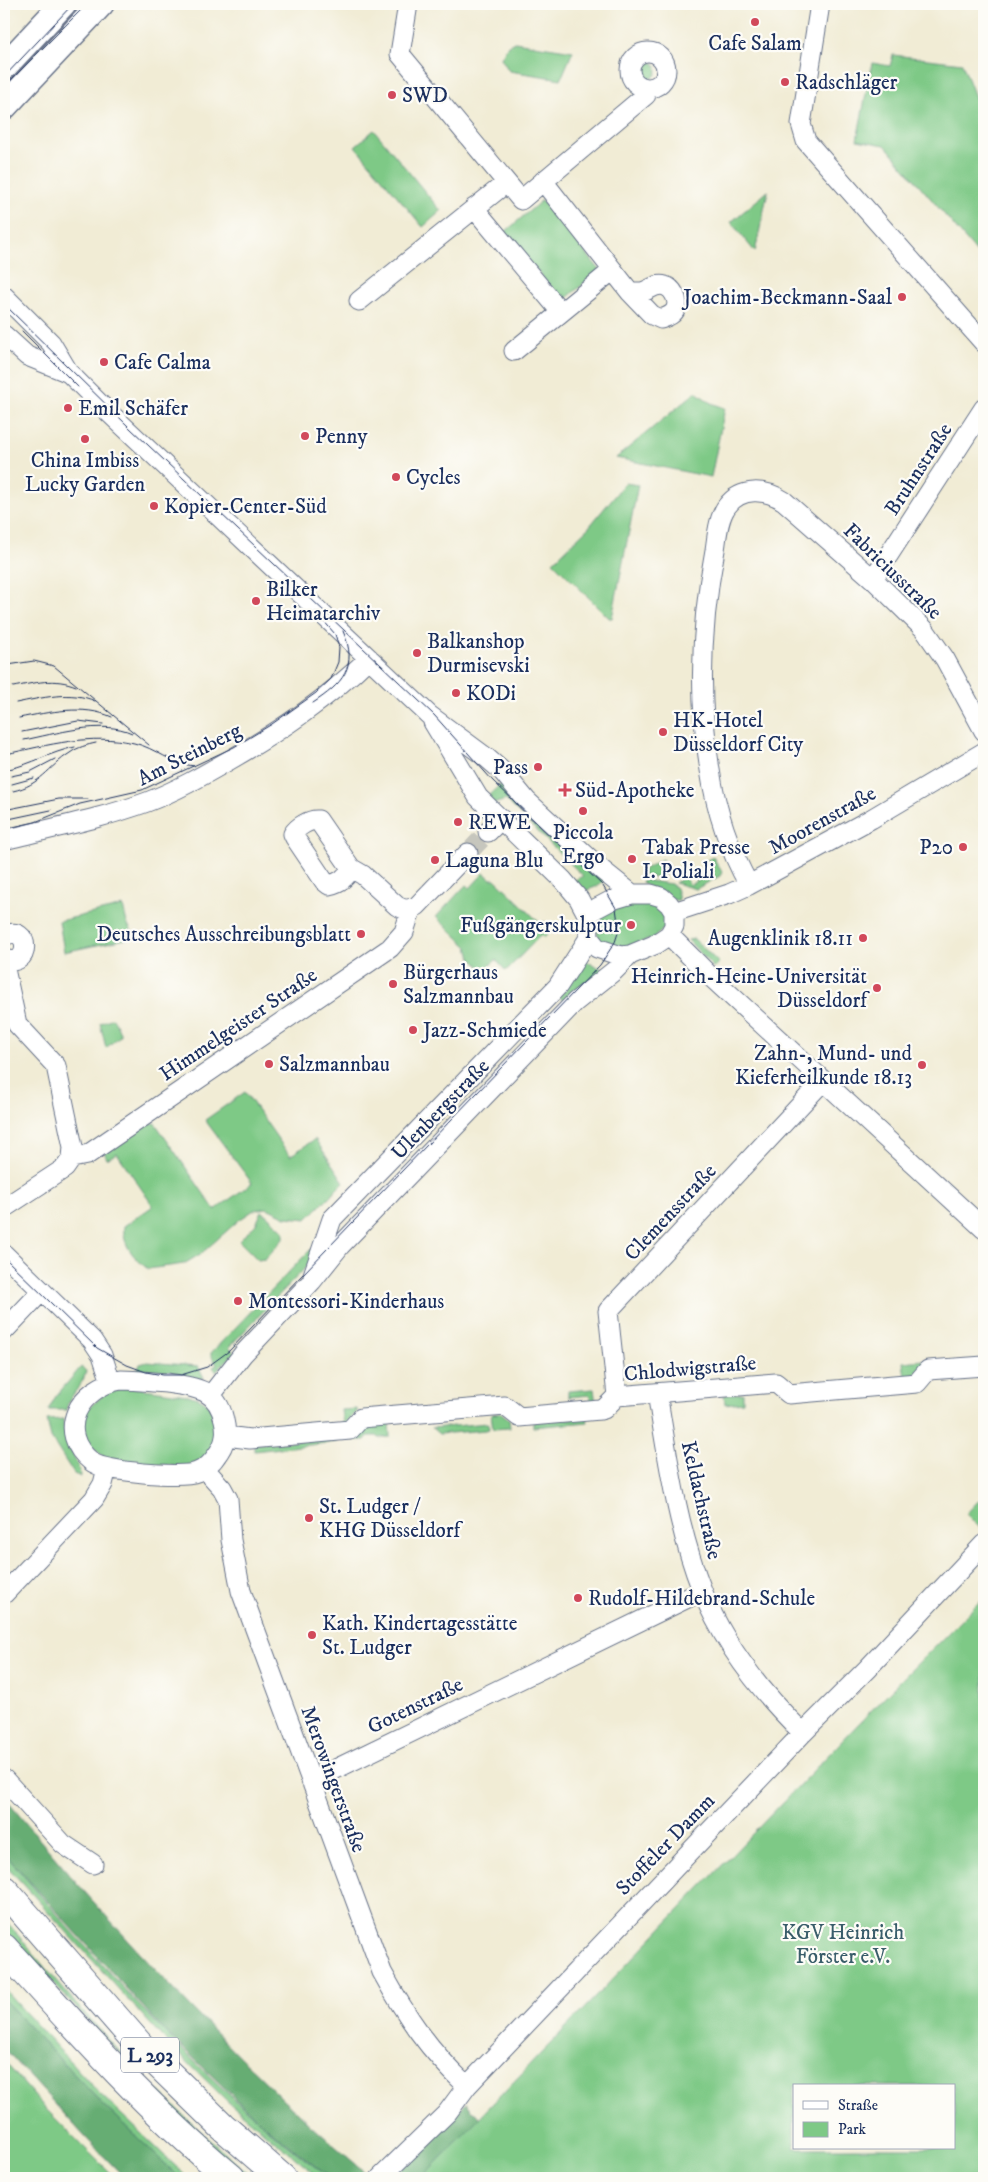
<svg xmlns="http://www.w3.org/2000/svg" width="988" height="2182" font-family="'IM FELL DW Pica',serif">
<rect width="100%" height="100%" fill="#fdfcf7"/>
<filter id="ink" filterUnits="userSpaceOnUse"><feTurbulence type="fractalNoise" baseFrequency=".02" numOctaves="2"/><feDisplacementMap in="SourceGraphic" scale="10" xChannelSelector="R" yChannelSelector="G"/><feConvolveMatrix kernelMatrix="1 2 1 2 8 2 1 2 1" color-interpolation-filters="sRGB"/></filter>
<filter id="wash" filterUnits="userSpaceOnUse"><feTurbulence type="fractalNoise" baseFrequency=".0096" numOctaves="4" result="noise"/><feDisplacementMap in="SourceGraphic" scale="20" xChannelSelector="R" yChannelSelector="G"/><feGaussianBlur stdDeviation="1.12" result="paint"/><feColorMatrix in="noise" values="0 0 0 0 0 0 0 0 0 0 0 0 0 0 0 0 0 1.4 0 .05"/><feComposite in="paint" operator="in"/></filter>
<g filter="url(#wash)">
<rect width="100%" height="100%" fill="#f1ecd5"/>
<!-- green -->
<path fill="#7ec986" stroke="#4c7c72" fill-rule="evenodd" d="M 515,42 L 573,51 L 561,79 L 509,71 L 501,58 L 508,45 Z
M 893,55 L 962,63 L 984,120 L 984,261 L 885,145 L 857,140 L 872,63 L 890,66 Z
M639 70a9 9 0 1 1 18 0a9 9 0 1 1-18 0Z
M 374,130 L 441,211 L 423,227 L 355,146 Z
M 768,191 L 755,252 L 731,222 Z
M 542,200 L 600,270 L 562,302 L 505,232 Z
M 696,392 L 711,403 L 725,408 L 711,477 L 616,458 Z
M 625,483 L 638,485 L 612,618 L 609,618 L 553,562 L 589,527 Z
M 502,783 L 605,879 L 598,886 L 582,892 L 573,881 L 583,876 L 506,800 L 493,804 L 486,798 Z
M 713,857 L 722,872 L 720,876 L 696,889 L 675,883 L 685,877 L 690,885 L 713,872 L 707,860 Z
M 662,859 L 670,872 L 656,878 L 643,875 L 643,870 Z
M 484,873 L 491,879 L 495,879 L 541,924 L 544,921 L 546,925 L 548,934 L 544,938 L 541,935 L 506,971 L 496,960 L 484,970 L 471,958 L 468,947 L 436,917 L 466,885 L 470,888 Z
M 643,880 L 671,884 L 676,888 L 679,900 L 674,900 L 645,885 L 642,882 Z
M 640,899 L 660,904 L 667,917 L 665,928 L 652,939 L 617,949 L 599,941 L 595,921 L 601,912 Z
M 123,906 L 127,923 L 135,937 L 64,952 L 59,921 Z
M 694,939 L 719,963 L 714,968 L 688,940 Z
M 580,958 L 608,972 L 565,1002 L 557,995 Z
M 113,1018 L 121,1035 L 106,1048 L 100,1023 Z
M 245,1092 L 290,1156 L 315,1139 L 344,1182 L 307,1219 L 286,1217 L 267,1208 L 254,1210 L 239,1220 L 202,1253 L 184,1264 L 148,1269 C 134,1258 122,1245 124,1226 L 153,1206 L 117,1153 L 107,1159 L 104,1152 L 149,1123 L 155,1123 L 215,1210 L 252,1183 L 205,1120 Z
M 262,1211 L 284,1231 L 284,1238 L 265,1259 L 258,1260 L 239,1241 L 256,1224 Z
M 311,1249 L 315,1251 L 309,1264 L 229,1347 L 235,1353 L 216,1371 L 213,1367 L 217,1365 L 211,1355 L 211,1353 Z
M 923,1360 L 923,1365 L 915,1375 L 905,1378 L 903,1362 Z
M 147,1362 L 198,1366 L 204,1378 L 195,1380 L 136,1374 L 140,1364 Z
M 81,1367 L 86,1371 C 84,1385 69,1395 66,1410 L 48,1410 L 56,1396 Z
M 129,1387 L 187,1395 L 199,1398 L 210,1405 L 218,1430 L 214,1446 L 205,1458 L 186,1467 L 107,1460 L 86,1442 L 83,1426 L 85,1411 L 108,1391 Z
M 594,1389 L 596,1404 L 591,1405 L 590,1395 L 568,1397 L 568,1391 Z
M 743,1393 L 743,1402 L 725,1404 L 724,1395 Z
M 357,1409 L 357,1412 L 343,1425 L 341,1410 Z
M 501,1413 L 509,1419 L 510,1428 L 493,1429 L 491,1414 Z
M 587,1417 L 588,1422 L 533,1427 L 533,1422 Z
M 63,1419 C 64,1446 76,1454 81,1477 L 74,1474 L 51,1438 L 47,1420 Z
M 389,1422 L 390,1437 L 379,1438 L 377,1436 L 368,1436 L 365,1440 L 354,1440 L 354,1436 L 365,1424 Z
M 488,1423 L 489,1429 L 486,1430 L 439,1434 L 432,1428 Z
M 337,1438 L 337,1442 L 254,1451 L 254,1444 Z
M 984,1495 L 984,1523 L 980,1528 L 966,1514 Z
M 984,1597 L 984,2178 L 421,2178 L 890,1691 ZM 794,2086 L 954,2086 L 954,2148 L 794,2148 Z
M 4,1853 C 104,1969 206,2087 330,2178 L 318,2177 L 227,2101 L 163,2038 L 4,1863 Z
M 4,1918 C 80,2012 161,2101 254,2178 L 248,2178 L 182,2120 L 4,1931 Z
M 4,1989 L 99,2093 L 188,2178 L 180,2178 L 103,2105 L 4,2000 Z
M 4,2061 L 45,2108 L 115,2178 L 4,2178 Z"/>
<!-- forest -->
<path fill="#66ad73" stroke="#406e68" d="M 4,1797 C 91,1903 185,2005 284,2100 C 312,2127 342,2152 372,2178 L 330,2178 L 259,2121 L 163,2029 L 4,1853 Z
M 4,2000 L 103,2105 L 180,2178 L 125,2178 L 86,2138 L 4,2048 Z
M 466,2103 L 480,2118 L 421,2178 L 392,2178 Z"/>
</g>
<g filter="url(#ink)">
<g fill="none" stroke-linecap="round" stroke-linejoin="round">
<!-- minor-tunnel -->
<path stroke="#c6c6bd" stroke-width="19" stroke-dasharray="19 9" stroke-linecap="butt" d="M 468,853 L 488,832"/>
<defs>
<path id="minor" d="M 408,4 L 400,54 L 521,200 L 646,95 L 647,88
M 820,4 L 801,124 L 806,141 L 984,343
M630 70a18 18 0 1 1 36 0a18 18 0 1 1-36 0Z
M 543,181 L 630,292 L 652,315 L 661,319 C 666,317 674,315 676,308 C 679,300 673,288 665,286 C 656,283 650,290 642,292 C 639,292 634,292 630,292
M 474,208 L 561,312
M 4,296 L 51,343 L 69,373 L 102,406 L 429,715 L 487,758 L 502,771 L 527,801 L 602,870 L 632,894
M 359,301 L 506,183
M 4,335 L 27,356 L 69,373
M 514,351 L 613,270
M 873,579 L 984,408
M 433,722 L 478,797 L 563,880 L 579,899 L 588,916 L 589,938 L 597,948 L 621,956 L 630,955 L 654,945 L 669,935 L 674,926 L 674,912 L 669,904 L 661,897 L 651,894 L 632,894 L 612,900 L 595,909 L 588,916
M 488,832 L 501,819
M 4,840 C 51,828 101,819 147,802 C 176,791 202,776 228,761 C 280,731 326,700 369,658
M 351,868 C 347,877 339,883 329,885 L 324,881 L 295,838 L 293,834 C 297,827 310,819 318,820 L 351,868 L 363,875 L 397,906 L 406,910 L 417,906 L 468,853
M 749,885 C 729,849 716,810 710,770 C 698,697 701,622 715,550 C 717,537 718,518 727,506 C 741,487 766,489 784,501 L 873,579 L 924,629 L 945,659 L 984,731
M 674,912 L 729,894 L 749,885 L 871,819 L 984,752
M 669,935 L 711,977 L 984,1229
M 4,936 C 32,922 31,972 4,958
M 72,1158 L 87,1155 L 390,948 L 404,932 L 411,910
M 4,1208 L 65,1168 L 72,1158 L 73,1147 L 56,1066 L 17,1024 L 5,969 L 8,960
M 4,1254 L 92,1340 L 102,1355 L 111,1382
M 313,1275 L 332,1219 L 558,986 L 589,938
M 4,1331 L 42,1291
M 121,1380 C 136,1380 151,1382 166,1383 C 194,1387 217,1388 224,1420 C 227,1432 226,1442 219,1452 C 214,1460 206,1469 197,1472 C 182,1478 104,1472 92,1462 C 54,1432 79,1387 121,1380 Z
M 657,1393 C 668,1459 677,1527 702,1590 C 723,1644 762,1693 803,1733
M 211,1395 L 243,1354 L 312,1281 L 340,1246 L 575,1002 L 614,971 L 630,955
M 617,1396 L 608,1311 L 823,1081
M 226,1436 L 250,1439 L 350,1430 L 361,1418 L 505,1406 L 519,1417 L 600,1410 L 604,1409 L 617,1396 L 776,1383 L 789,1394 L 917,1383 L 928,1370 L 984,1366
M 204,1468 L 222,1488 L 228,1499 L 231,1540 L 241,1591 L 382,1972 C 407,2018 429,2050 467,2086
M 4,1594 L 94,1499 L 103,1484 L 107,1468
M 4,1779 L 63,1844 L 93,1864
M 311,1781 L 702,1591
M 380,2178 L 447,2113 L 467,2086 L 803,1733 L 867,1669 L 984,1544"/>
<path id="major" d="M 4,67 L 63,4
M 4,107 L 101,4"/>
<path id="highway" d="M 4,1890 L 142,2048 L 222,2126 L 282,2178
M 4,1948 C 76,2028 148,2109 231,2178"/>
</defs>
<!-- minor casing -->
<use href="#minor" stroke="#667188" stroke-width="21"/>
<!-- major casing -->
<use href="#major" stroke="#667188" stroke-width="28"/>
<!-- highway casing -->
<use href="#highway" stroke="#667188" stroke-width="30"/>
<!-- minor -->
<use href="#minor" stroke="#fff" stroke-width="19"/>
<!-- major -->
<use href="#major" stroke="#fff" stroke-width="25"/>
<!-- highway -->
<use href="#highway" stroke="#fff" stroke-width="28"/>
<!-- tram -->
<path stroke="#1b2f5e" stroke-width="1" d="M 950,4 L 984,7
M 4,77 L 73,4
M 4,87 L 87,4
M 4,304 L 130,428 L 434,715 L 493,781 L 603,886 L 616,908 L 619,930 L 615,942 L 600,965 L 229,1351 L 207,1367 L 181,1375 L 163,1375 L 146,1372 L 127,1365 L 97,1348 L 4,1257
M 22,331 L 78,387
M 8,665 L 34,661 L 54,666 L 149,745
M 13,687 C 35,683 54,677 76,686
M 16,703 C 41,698 71,690 95,701
M 313,703 C 342,684 359,667 343,631
M 19,718 C 50,712 83,704 112,717
M 22,732 L 78,721 L 103,724
M 24,740 C 55,734 102,719 132,733
M 6,754 C 48,745 91,733 134,743 C 156,748 170,764 194,766
M 9,769 C 32,764 51,752 75,747
M 11,776 L 30,772 L 55,759
M 12,784 L 34,778
M 13,791 C 41,785 48,767 70,753 C 78,747 87,745 96,743
M 4,810 L 59,799 L 88,799
M 4,820 L 51,810
M 4,829 L 35,822 L 80,804 L 142,790 L 234,747 L 272,724 L 316,693 L 331,679 L 338,662 L 339,647 L 335,634 L 316,612"/>
</g>
</g>
<!-- markers -->
<g fill="#d1495b" stroke="#fdfcf7" stroke-width="2">
<circle cx="755" cy="22" r="5"/>
<circle cx="785" cy="82" r="5"/>
<circle cx="392" cy="95" r="5"/>
<circle cx="902" cy="297" r="5"/>
<circle cx="104" cy="362" r="5"/>
<circle cx="68" cy="408" r="5"/>
<circle cx="305" cy="436" r="5"/>
<circle cx="85" cy="439" r="5"/>
<circle cx="396" cy="477" r="5"/>
<circle cx="154" cy="506" r="5"/>
<circle cx="256" cy="601" r="5"/>
<circle cx="417" cy="653" r="5"/>
<circle cx="456" cy="693" r="5"/>
<circle cx="663" cy="732" r="5"/>
<circle cx="538" cy="767" r="5"/>
<path d="M562.5 782.5h5v5h5v5h-5v5h-5v-5h-5v-5h5z"/>
<circle cx="583" cy="811" r="5"/>
<circle cx="458" cy="822" r="5"/>
<circle cx="963" cy="847" r="5"/>
<circle cx="632" cy="859" r="5"/>
<circle cx="435" cy="860" r="5"/>
<circle cx="631" cy="925" r="5"/>
<circle cx="361" cy="934" r="5"/>
<circle cx="863" cy="938" r="5"/>
<circle cx="393" cy="984" r="5"/>
<circle cx="877" cy="988" r="5"/>
<circle cx="413" cy="1030" r="5"/>
<circle cx="269" cy="1064" r="5"/>
<circle cx="922" cy="1065" r="5"/>
<circle cx="238" cy="1301" r="5"/>
<circle cx="309" cy="1518" r="5"/>
<circle cx="578" cy="1598" r="5"/>
<circle cx="312" cy="1635" r="5"/>
</g>
<g text-anchor="middle" stroke-width="4.5" stroke-linejoin="round" paint-order="stroke">
<!-- shield labels -->
<rect fill="#fdfcf7" stroke="#5f6c8c" stroke-width="1" x="121" y="2037.5" width="58" height="35" rx="4"/>
<g font-size="20" font-weight="bold" fill="#1b2f5e">
<text x="150" y="2062">L 293</text>
</g>
<!-- poi labels -->
<g font-size="21" fill="#1b2f5e" stroke="#fdfcf7" text-anchor="start">
<text x="755" y="50" text-anchor="middle">Cafe Salam</text>
<text x="795" y="89">Radschläger</text>
<text x="402" y="102">SWD</text>
<text x="892" y="304" text-anchor="end">Joachim-Beckmann-Saal</text>
<text x="114" y="369">Cafe Calma</text>
<text x="78" y="415">Emil Schäfer</text>
<text x="315" y="443">Penny</text>
<text x="85" y="467" text-anchor="middle">China Imbiss<tspan x="85" dy="24">Lucky Garden</tspan></text>
<text x="406" y="484">Cycles</text>
<text x="164" y="513">Kopier-Center-Süd</text>
<text x="266" y="596">Bilker<tspan x="266" dy="24">Heimatarchiv</tspan></text>
<text x="427" y="648">Balkanshop<tspan x="427" dy="24">Durmisevski</tspan></text>
<text x="466" y="700">KODi</text>
<text x="673" y="727">HK-Hotel<tspan x="673" dy="24">Düsseldorf City</tspan></text>
<text x="528" y="774" text-anchor="end">Pass</text>
<text x="575" y="797">Süd-Apotheke</text>
<text x="468" y="829">REWE</text>
<text x="583" y="839" text-anchor="middle">Piccola<tspan x="583" dy="24">Ergo</tspan></text>
<text x="642" y="854">Tabak Presse<tspan x="642" dy="24">I. Poliali</tspan></text>
<text x="953" y="854" text-anchor="end">P20</text>
<text x="445" y="867">Laguna Blu</text>
<text x="621" y="932" text-anchor="end">Fußgängerskulptur</text>
<text x="351" y="941" text-anchor="end">Deutsches Ausschreibungsblatt</text>
<text x="853" y="945" text-anchor="end">Augenklinik 18.11</text>
<text x="403" y="979">Bürgerhaus<tspan x="403" dy="24">Salzmannbau</tspan></text>
<text x="867" y="983" text-anchor="end">Heinrich-Heine-Universität<tspan x="867" dy="24">Düsseldorf</tspan></text>
<text x="423" y="1037">Jazz-Schmiede</text>
<text x="912" y="1060" text-anchor="end">Zahn-, Mund- und<tspan x="912" dy="24">Kieferheilkunde 18.13</tspan></text>
<text x="279" y="1071">Salzmannbau</text>
<text x="248" y="1308">Montessori-Kinderhaus</text>
<text x="319" y="1513">St. Ludger /<tspan x="319" dy="24">KHG Düsseldorf</tspan></text>
<text x="588" y="1605">Rudolf-Hildebrand-Schule</text>
<text x="322" y="1630">Kath. Kindertagesstätte<tspan x="322" dy="24">St. Ludger</tspan></text>
</g>
<!-- street labels -->
<g font-size="21" fill="#1b2f5e" stroke="#fdfcf7">
<text transform="translate(918 469) rotate(-57)" y="7">Bruhnstraße</text>
<text transform="translate(893 571) rotate(44)" y="7">Fabriciusstraße</text>
<text transform="translate(189 754) rotate(-27)" y="7">Am Steinberg</text>
<text transform="translate(822 820) rotate(-29)" y="7">Moorenstraße</text>
<text transform="translate(238 1024) rotate(-34)" y="7">Himmelgeister Straße</text>
<text transform="translate(440 1109) rotate(-46)" y="7">Ulenbergstraße</text>
<text transform="translate(670 1212) rotate(-47)" y="7">Clemensstraße</text>
<text transform="translate(690 1368) rotate(-5)" y="7">Chlodwigstraße</text>
<text transform="translate(702 1500) rotate(77)" y="7">Keldachstraße</text>
<text transform="translate(415 1705) rotate(-26)" y="7">Gotenstraße</text>
<text transform="translate(334 1779) rotate(70)" y="7">Merowingerstraße</text>
<text transform="translate(665 1844) rotate(-46)" y="7">Stoffeler Damm</text>
</g>
<!-- park labels -->
<g font-size="21" fill="#395d6a" stroke="#fdfcf7">
<text x="843" y="1939">KGV Heinrich<tspan x="843" dy="24">Förster e.V.</tspan></text>
</g>
</g>
<!-- margin -->
<rect width="988" height="2182" fill="none" stroke="#fdfcf7" stroke-width="20"/>
<!-- legend -->
<rect x="793" y="2084" width="162" height="65" fill="#fdfcf7" stroke="#a3aaba"/>
<rect x="803" y="2101" width="25" height="8" fill="#ffffff" stroke="#a3aaba"/>
<text x="838" y="2110" font-size="15" fill="#1b2f5e">Straße</text>
<rect x="803" y="2122" width="25" height="15" fill="#7ec986" stroke="#a3aaba"/>
<text x="838" y="2134" font-size="15" fill="#1b2f5e">Park</text>
</svg>
